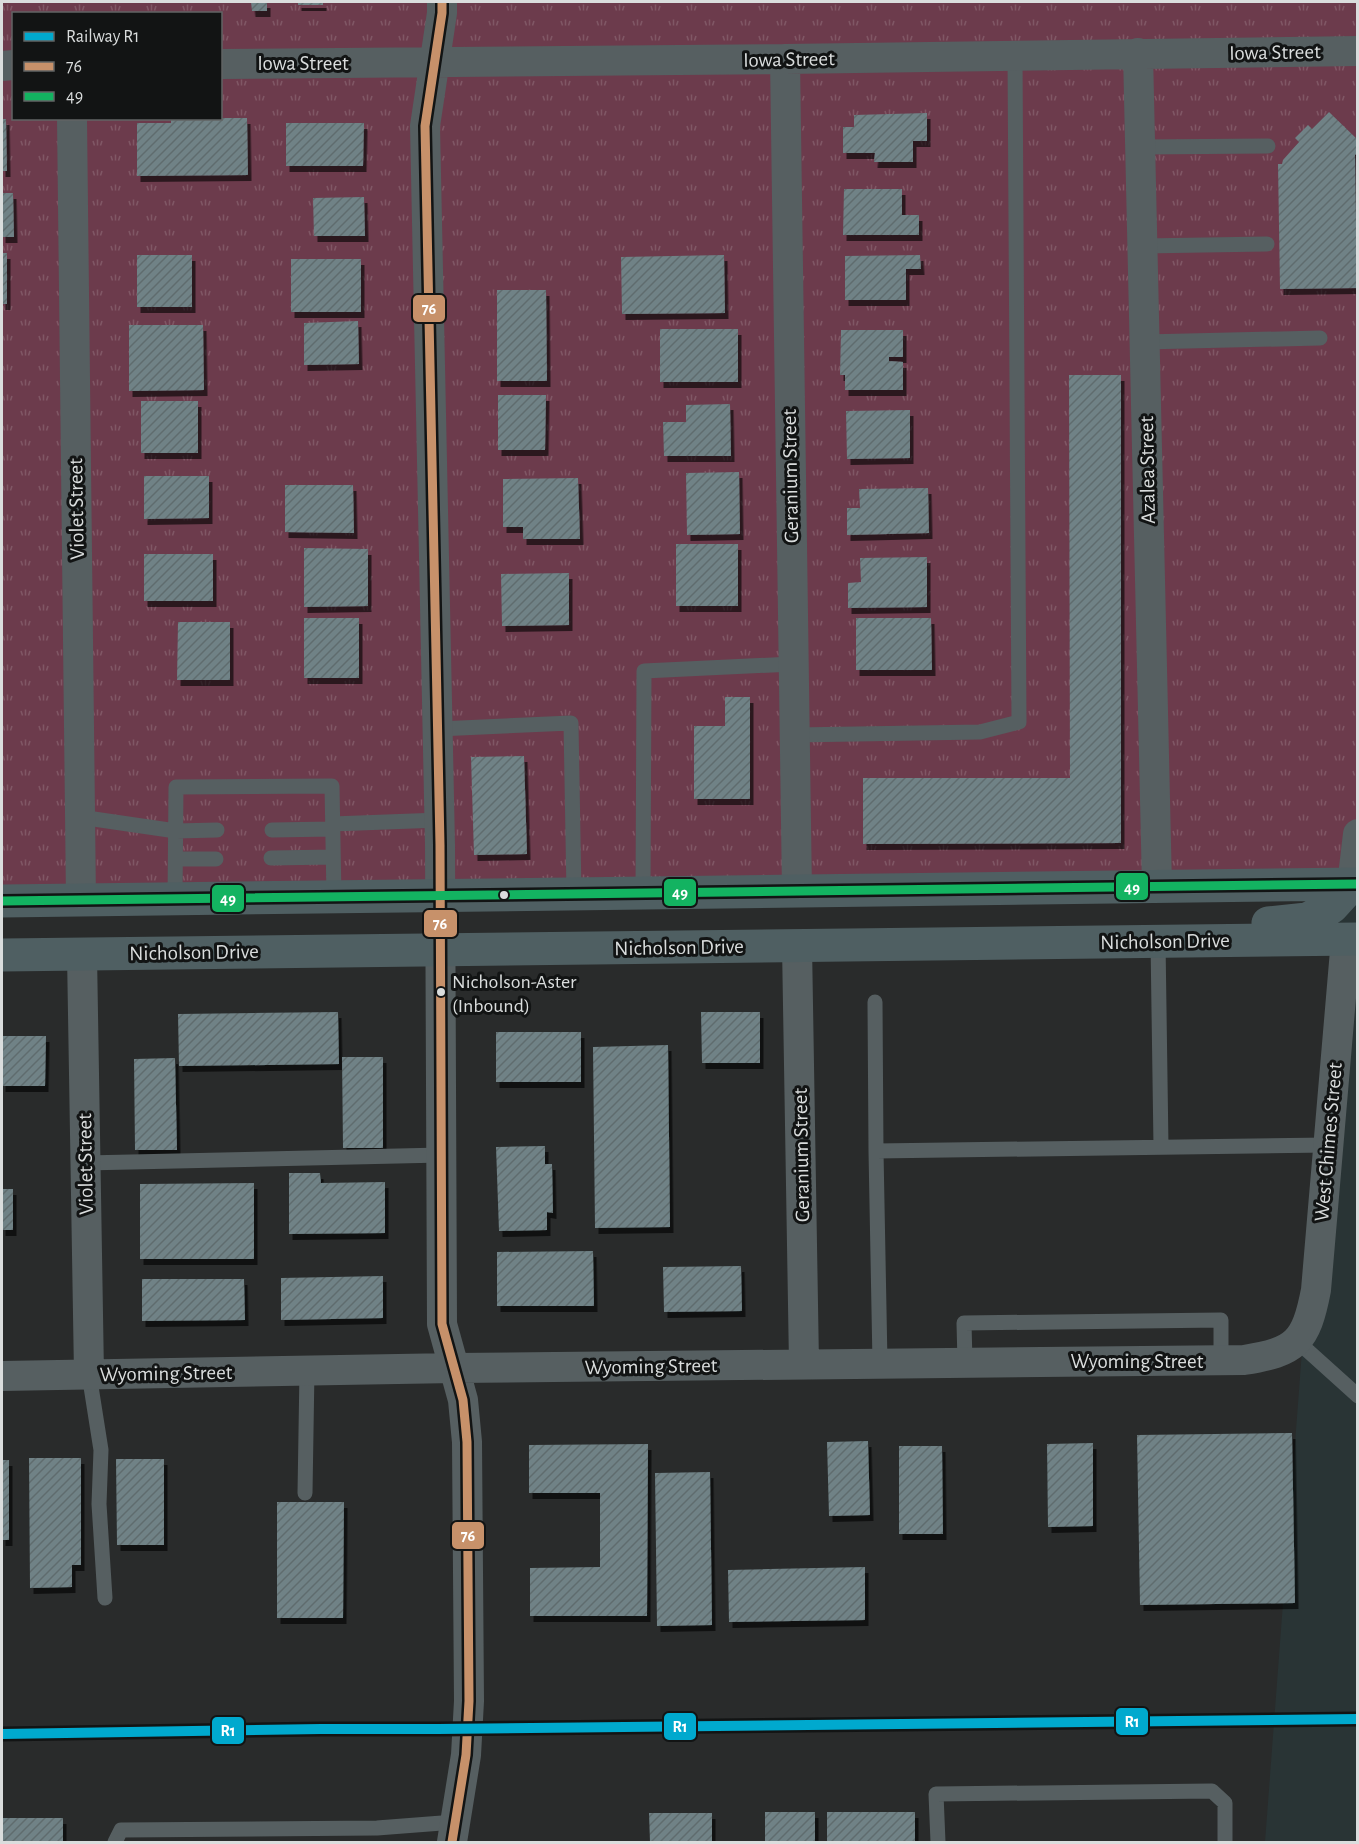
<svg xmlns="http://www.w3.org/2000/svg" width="1359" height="1844" font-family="'Alegreya Sans',sans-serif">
<defs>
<pattern id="park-tufts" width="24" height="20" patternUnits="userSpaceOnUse" patternTransform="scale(1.5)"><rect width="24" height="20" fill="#6c3b4c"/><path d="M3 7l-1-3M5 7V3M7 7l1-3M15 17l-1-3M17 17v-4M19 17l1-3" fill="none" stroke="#805765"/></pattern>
<pattern id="building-hatch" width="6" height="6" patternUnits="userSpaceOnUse" patternTransform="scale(1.5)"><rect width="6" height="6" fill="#6f8286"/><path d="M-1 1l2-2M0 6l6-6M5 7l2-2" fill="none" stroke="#5f6c6e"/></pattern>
<filter id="shadow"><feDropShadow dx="3.5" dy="6" stdDeviation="0" flood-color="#0009"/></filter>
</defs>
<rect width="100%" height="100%" fill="#292b2b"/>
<!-- built -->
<path fill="#293435" d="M 1357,620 L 1357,1842 L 1265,1842 Z"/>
<!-- park -->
<path fill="url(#park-tufts)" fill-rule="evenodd" d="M 2,2 L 1357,2 L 1357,884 L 2,902 ZM 14,14 L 220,14 L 220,118 L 14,118 Z"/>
<!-- building -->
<path fill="url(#building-hatch)" filter="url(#shadow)" d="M 251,2 L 267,2 L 267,11 L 252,11 Z
M 298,2 L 323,2 L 323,5 L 298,5 Z
M 1329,112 L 1358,140 L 1358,152 L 1355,155 L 1357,288 L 1280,289 L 1278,164 L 1282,164 L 1283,160 L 1299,142 L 1295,138 L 1308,125 L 1312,129 Z
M 927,113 L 927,141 L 913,141 L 913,162 L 874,162 L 875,153 L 843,153 L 843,127 L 854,127 L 854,115 Z
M 171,118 L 247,118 L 248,175 L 137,176 L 137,123 L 171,123 Z
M 2,119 L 6,119 L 7,171 L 2,171 Z
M 286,123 L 364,123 L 363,166 L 286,166 Z
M 844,189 L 902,189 L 902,215 L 919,215 L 919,235 L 843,235 Z
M 2,193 L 13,193 L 14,237 L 2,237 Z
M 364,197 L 365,236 L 314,236 L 313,198 Z
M 2,253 L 7,253 L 7,304 L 2,304 Z
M 137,255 L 192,255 L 192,307 L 137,307 Z
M 724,255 L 725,313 L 622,314 L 621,257 Z
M 920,255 L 921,269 L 906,269 L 906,300 L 845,300 L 845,256 Z
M 291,259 L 361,259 L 361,312 L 291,312 Z
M 497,290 L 546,290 L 547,381 L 497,381 Z
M 358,321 L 359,364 L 304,365 L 304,323 Z
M 129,325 L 203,325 L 204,390 L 129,391 Z
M 660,329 L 738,329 L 738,382 L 660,382 Z
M 841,330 L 903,330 L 903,357 L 889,357 L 889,361 L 903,362 L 903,390 L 845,390 L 845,375 L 840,375 Z
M 1069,375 L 1121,375 L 1121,843 L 863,844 L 863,778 L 1070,778 Z
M 498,395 L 546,395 L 545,450 L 498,450 Z
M 141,401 L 198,401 L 198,453 L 141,453 Z
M 730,404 L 731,456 L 664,456 L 663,422 L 686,422 L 686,405 Z
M 910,410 L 910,458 L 847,459 L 846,411 Z
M 739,472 L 740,534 L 687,535 L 686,473 Z
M 144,476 L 209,476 L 209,518 L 144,519 Z
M 578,478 L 580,539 L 523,539 L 523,527 L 503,527 L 503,479 Z
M 285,485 L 353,485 L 354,533 L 285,532 Z
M 928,488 L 929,533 L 847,535 L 847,508 L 860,508 L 859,489 Z
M 676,544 L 738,544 L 738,606 L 676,606 Z
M 304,548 L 368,549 L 368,606 L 304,607 Z
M 144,554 L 213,554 L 213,601 L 144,601 Z
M 927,557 L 927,607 L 848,608 L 848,583 L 861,582 L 860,558 Z
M 569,573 L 569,625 L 502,626 L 501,574 Z
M 304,618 L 359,618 L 359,678 L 304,678 Z
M 856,618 L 931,618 L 932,670 L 856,670 Z
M 178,622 L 230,622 L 230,680 L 177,680 Z
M 725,697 L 750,697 L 750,799 L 694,799 L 694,726 L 725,726 Z
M 524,756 L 527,854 L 474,855 L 471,757 Z
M 338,1012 L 339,1064 L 179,1066 L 178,1014 Z
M 701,1012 L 760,1012 L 760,1063 L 702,1063 Z
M 496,1032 L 581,1032 L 581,1082 L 496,1082 Z
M 2,1036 L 46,1036 L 45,1086 L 2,1086 Z
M 668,1045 L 670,1227 L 595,1228 L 593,1047 Z
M 342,1057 L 383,1057 L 383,1148 L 343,1148 Z
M 175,1058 L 177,1150 L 135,1150 L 134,1059 Z
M 545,1146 L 545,1164 L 552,1164 L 553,1213 L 547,1212 L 547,1230 L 499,1231 L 496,1147 Z
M 289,1173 L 320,1173 L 321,1183 L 385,1182 L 385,1233 L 289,1234 Z
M 254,1183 L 254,1259 L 140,1259 L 140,1184 Z
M 2,1189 L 13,1189 L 13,1230 L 2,1230 Z
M 593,1251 L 594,1306 L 497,1306 L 497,1252 Z
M 741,1266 L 742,1311 L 664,1312 L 663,1267 Z
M 383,1276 L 383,1318 L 281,1320 L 281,1278 Z
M 142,1279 L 244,1279 L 245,1320 L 142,1321 Z
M 1292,1433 L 1295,1603 L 1140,1605 L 1137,1435 Z
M 868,1441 L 870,1515 L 829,1516 L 827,1442 Z
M 1093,1443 L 1093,1526 L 1048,1527 L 1047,1444 Z
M 648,1444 L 647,1616 L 530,1616 L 530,1568 L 600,1567 L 600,1493 L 529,1493 L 529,1445 Z
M 899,1446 L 942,1446 L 943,1534 L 899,1534 Z
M 29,1458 L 81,1458 L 81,1565 L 72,1565 L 72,1587 L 30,1588 Z
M 116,1459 L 164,1459 L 164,1545 L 117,1545 Z
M 2,1460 L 9,1460 L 9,1540 L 2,1540 Z
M 710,1472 L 712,1625 L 657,1626 L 655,1473 Z
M 277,1502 L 344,1502 L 343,1618 L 277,1618 Z
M 865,1567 L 865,1620 L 729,1622 L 728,1570 Z
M 765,1812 L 815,1812 L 815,1842 L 765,1842 Z
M 827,1812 L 915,1812 L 915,1842 L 827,1842 Z
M 649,1813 L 712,1813 L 712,1842 L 650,1842 Z
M 2,1818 L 63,1818 L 63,1842 L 2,1842 Z"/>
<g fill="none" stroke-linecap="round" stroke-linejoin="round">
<!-- lane -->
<path stroke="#565f61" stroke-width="15" d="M 1140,147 L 1268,146
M 1142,246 L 1267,244
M 1144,342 L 1320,338
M 438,729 L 571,723 L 574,894
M 794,735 L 980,732 L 1019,722 L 1015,55
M 80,817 L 176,831 L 217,830
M 332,824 L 440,820
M 272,830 L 332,829
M 271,858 L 333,857
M 176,859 L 216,859
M 643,894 L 644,671 L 793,664
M 175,899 L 176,787 L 332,786 L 334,897
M 1158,941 L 1161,1147
M 875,1002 L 876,1151
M 85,1163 L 442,1155
M 1297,1341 L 1358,1396
M 965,1362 L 964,1323 L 1221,1320 L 1221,1360
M 880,1363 L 876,1151 L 1328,1145
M 89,1374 L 101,1450 L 99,1504 L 105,1598
M 305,1493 L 307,1370
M 115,1842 L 121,1830 L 377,1828 L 455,1822
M 938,1842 L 936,1794 L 1212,1791 L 1225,1803 L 1225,1842"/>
<!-- street -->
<path stroke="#565f61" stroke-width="30" d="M 442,2 L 442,13 L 425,126 L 440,845 L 442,1324 L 463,1400 L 467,1442 L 469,1701 L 466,1755 L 452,1842
M 1138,53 L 1157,887
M 785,59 L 797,892
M 220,64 L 785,59 L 1358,51
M 2,66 L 14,65
M 72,118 L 81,900
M 1352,885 L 1358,834
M 797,945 L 804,1364
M 82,954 L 89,1374
M 2,1376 L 455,1368 L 1244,1360 C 1296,1352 1306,1342 1316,1290 L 1346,939"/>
<!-- primary -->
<path stroke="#4f5f62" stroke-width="33" d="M 2,901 L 1358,884
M 1268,923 L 1307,919 L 1332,907 L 1352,885
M 2,955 L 1358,939"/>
<defs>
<path id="bus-1" d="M 442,2 L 442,13 L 425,126 L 440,845 L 442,1324 L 463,1400 L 467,1442 L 469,1701 L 466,1755 L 452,1842"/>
<path id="bus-2" d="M 2,901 L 1358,884"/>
</defs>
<!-- bus-1 casing -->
<use href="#bus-1" stroke="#121414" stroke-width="14"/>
<!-- bus-2 casing -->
<use href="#bus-2" stroke="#121414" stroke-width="14"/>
<!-- bus-1 -->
<use href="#bus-1" stroke="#c7916a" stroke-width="9"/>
<!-- bus-2 -->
<use href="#bus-2" stroke="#13b361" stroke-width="9"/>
<defs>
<path id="rail-1" d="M 2,1734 L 321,1729 L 438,1729 L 1358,1719"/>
</defs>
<!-- rail-1 casing -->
<use href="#rail-1" stroke="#121414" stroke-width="15"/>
<!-- rail-1 -->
<use href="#rail-1" stroke="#00a9ce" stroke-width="10"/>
</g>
<!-- markers -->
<g fill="#dadddd" stroke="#121414" stroke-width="2">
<circle cx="504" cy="895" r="5"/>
<circle cx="441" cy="992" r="5"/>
</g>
<g text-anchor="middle" stroke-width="6" stroke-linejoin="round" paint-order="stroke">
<!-- bus labels -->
<g font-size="20" fill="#dadddd" stroke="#121414" text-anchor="start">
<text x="452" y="988">Nicholson-Aster<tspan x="452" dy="24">(Inbound)</tspan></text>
</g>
<!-- street labels -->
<g font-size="21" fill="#dadddd" stroke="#121414">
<text transform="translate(1275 52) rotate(-1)" y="7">Iowa Street</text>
<text transform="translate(789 59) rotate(-1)" y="7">Iowa Street</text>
<text x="303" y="70">Iowa Street</text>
<text transform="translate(1147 470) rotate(-91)" y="7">Azalea Street</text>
<text transform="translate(790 476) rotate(-91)" y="7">Geranium Street</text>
<text transform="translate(76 509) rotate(-91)" y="7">Violet Street</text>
<text transform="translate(1165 941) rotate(-1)" y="7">Nicholson Drive</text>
<text transform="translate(679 947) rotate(-1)" y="7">Nicholson Drive</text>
<text transform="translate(194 952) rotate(-1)" y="7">Nicholson Drive</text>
<text transform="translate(1328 1142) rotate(-85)" y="7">West Chimes Street</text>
<text transform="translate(801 1155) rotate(-91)" y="7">Geranium Street</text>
<text transform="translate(85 1164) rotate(-91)" y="7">Violet Street</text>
<text x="1137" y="1368">Wyoming Street</text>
<text transform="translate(651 1366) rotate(-1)" y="7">Wyoming Street</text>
<text transform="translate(166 1373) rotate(-1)" y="7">Wyoming Street</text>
</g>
</g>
<g stroke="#121414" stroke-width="2">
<rect x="412" y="294" width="34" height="29" rx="6" fill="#c7916a"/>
<rect x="1115" y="872" width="34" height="29" rx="6" fill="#13b361"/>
<rect x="663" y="878" width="34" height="29" rx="6" fill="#13b361"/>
<rect x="211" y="884" width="34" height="29" rx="6" fill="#13b361"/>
<rect x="423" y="909" width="35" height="29" rx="6" fill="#c7916a"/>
<rect x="451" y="1521" width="34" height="29" rx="6" fill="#c7916a"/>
<rect x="1115" y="1707" width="34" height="29" rx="6" fill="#00a9ce"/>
<rect x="663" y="1712" width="34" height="29" rx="6" fill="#00a9ce"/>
<rect x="211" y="1716" width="34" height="29" rx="6" fill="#00a9ce"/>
</g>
<g font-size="16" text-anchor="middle" font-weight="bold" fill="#fff">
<text x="429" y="314">76</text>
<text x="1132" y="893">49</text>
<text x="680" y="898">49</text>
<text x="228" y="904">49</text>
<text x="440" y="929">76</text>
<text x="468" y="1541">76</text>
<text x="1132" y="1727">R1</text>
<text x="680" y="1732">R1</text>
<text x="228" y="1736">R1</text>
</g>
<!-- border -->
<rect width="1359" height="1844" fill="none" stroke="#dadddd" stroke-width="6"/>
<!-- legend -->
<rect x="12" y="12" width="210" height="108" fill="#121414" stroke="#626464" stroke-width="1.5"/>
<rect x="24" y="32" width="30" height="9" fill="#00a9ce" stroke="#626464" stroke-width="1.5"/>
<text x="66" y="42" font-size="18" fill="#dadddd">Railway R1</text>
<rect x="24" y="62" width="30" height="9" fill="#c7916a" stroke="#626464" stroke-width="1.5"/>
<text x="66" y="72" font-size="18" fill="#dadddd">76</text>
<rect x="24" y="92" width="30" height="9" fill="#13b361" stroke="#626464" stroke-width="1.5"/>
<text x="66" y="102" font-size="18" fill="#dadddd">49</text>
</svg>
